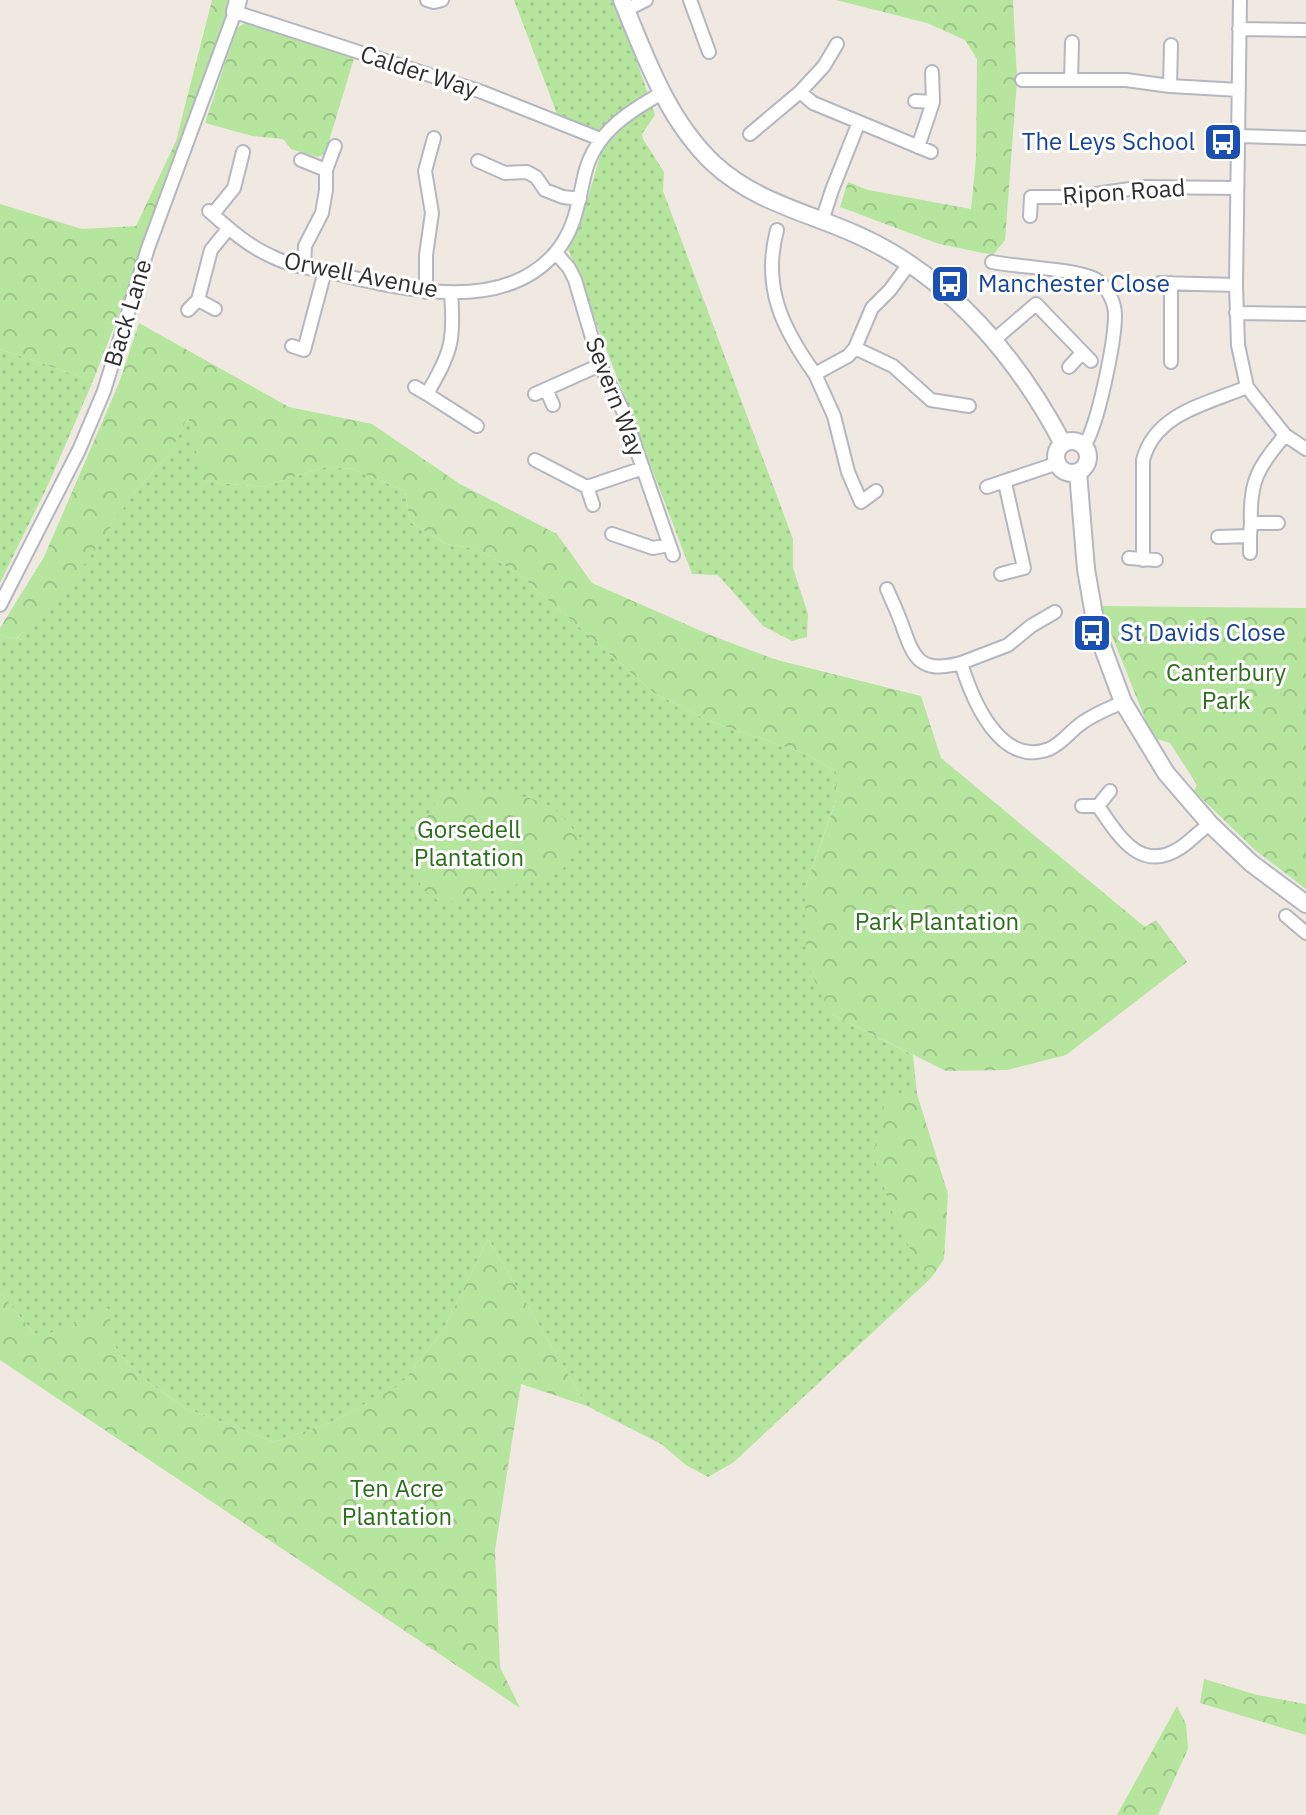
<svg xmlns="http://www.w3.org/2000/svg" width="1306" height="1815" font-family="'IBM Plex Sans',sans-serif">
<defs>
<pattern id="grass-dots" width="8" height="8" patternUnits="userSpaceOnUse" patternTransform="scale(2)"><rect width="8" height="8" fill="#b6e59e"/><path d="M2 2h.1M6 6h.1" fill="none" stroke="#9dc588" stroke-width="1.8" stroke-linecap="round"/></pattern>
<pattern id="forest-crowns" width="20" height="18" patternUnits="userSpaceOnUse" patternTransform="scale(2)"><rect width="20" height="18" fill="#b6e59e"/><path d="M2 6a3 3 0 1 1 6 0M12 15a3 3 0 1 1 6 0" fill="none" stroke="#9dc588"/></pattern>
</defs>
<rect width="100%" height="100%" fill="#efe9e1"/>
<!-- grass -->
<path fill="url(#grass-dots)" d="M 514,0 L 616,0 L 655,115 L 642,134 L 643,139 L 664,172 L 663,191 L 793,539 L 793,568 L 808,614 L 807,637 L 792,641 L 763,626 L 718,575 L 692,574 L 568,249 L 588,197 L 603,146 L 582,136 L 557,114 Z
M 0,349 L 93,381 L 49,483 L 0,583 Z
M 188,415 L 204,481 L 262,487 L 325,467 L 353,469 L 405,491 L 410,522 L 446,544 L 478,549 L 519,574 L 654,693 L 709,721 L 807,754 L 836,772 L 836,800 L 805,888 L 831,1014 L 913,1055 L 917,1094 L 887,1094 L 919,1265 L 931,1278 L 734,1462 L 708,1477 L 686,1465 L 661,1444 L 587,1406 L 488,1239 L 443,1331 L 399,1386 L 332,1422 L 274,1442 L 185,1408 L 137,1374 L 113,1344 L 38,1338 L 0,1292 L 0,635 L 17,639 L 133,494 L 170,453 Z"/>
<!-- forest -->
<path fill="url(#forest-crowns)" d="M 212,0 L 233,0 L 206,89 L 93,381 L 0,349 L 0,204 L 82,229 L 136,226 L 176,141 Z
M 836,0 L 1013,0 L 1017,80 L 1005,240 L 993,255 L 939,244 L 840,207 L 848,182 L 868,190 L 971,209 L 976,160 L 977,59 L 965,40 L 927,23 Z
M 248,21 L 355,55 L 325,154 L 318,157 L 291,149 L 283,139 L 252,136 L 205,123 L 237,28 Z
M 139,323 L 289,407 L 372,424 L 460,484 L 557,534 L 592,583 L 715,637 L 777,660 L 921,696 L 941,758 L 1145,927 L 1156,920 L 1187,962 L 1066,1055 L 1007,1070 L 946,1071 L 831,1014 L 806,963 L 805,888 L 836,801 L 836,772 L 807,754 L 709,721 L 654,693 L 519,574 L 478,549 L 446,544 L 410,522 L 405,491 L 353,469 L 325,467 L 262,487 L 203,481 L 188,416 L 170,453 L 133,494 L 76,577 L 16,639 L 0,635 L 0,628 L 44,557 L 119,383 Z
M 1100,606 L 1306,608 L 1306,889 L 1255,850 L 1194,791 L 1197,785 L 1170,743 L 1157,739 L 1148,726 Z
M 441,793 C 478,793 522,788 554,809 C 565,817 575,832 584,843 L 559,873 L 443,904 L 421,888 L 411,843 Z
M 887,1093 L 917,1094 L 948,1194 L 944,1259 L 931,1278 L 919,1265 L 897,1225 L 873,1156 Z
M 488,1239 L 587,1406 L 521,1384 L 495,1550 L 500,1667 L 520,1708 L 0,1360 L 0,1292 L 38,1338 L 108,1308 L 113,1344 L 137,1374 L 185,1408 L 274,1442 L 332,1422 L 400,1385 L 443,1331 Z
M 1204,1679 L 1257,1695 L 1306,1704 L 1306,1735 L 1200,1703 Z
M 1177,1706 L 1186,1724 L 1188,1749 L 1158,1815 L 1117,1815 Z"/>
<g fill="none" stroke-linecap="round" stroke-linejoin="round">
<defs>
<path id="minor" d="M 427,0 L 434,2 L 442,0
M 690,0 L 709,52
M 1240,0 L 1236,285 L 1238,345 L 1247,387 L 1285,435 L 1306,449
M 626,10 L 646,0
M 1239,29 L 1306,30
M 1022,80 L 1126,80 L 1170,86 L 1239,90
M 1071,80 L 1072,42
M 1170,86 L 1171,45
M 800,92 L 824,66 L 837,44
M 915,101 L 933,102
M 750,134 L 800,92 L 813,103 L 859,122
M 1238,136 L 1306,138
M 918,147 L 933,102 L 932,72
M 301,160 L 326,170
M 478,161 L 505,173 L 527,172 L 536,177 L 545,190 L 563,197 L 580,199
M 209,211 C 228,228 249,247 273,257 C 293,267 316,269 338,274 C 405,290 504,314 556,252 C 576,228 578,202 585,173 C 595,133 628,112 662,93
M 213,214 L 234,188 L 243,152
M 1030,216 L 1031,197 L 1076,197 L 1143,187 L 1237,188
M 822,221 L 832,190 L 859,122 L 931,152
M 777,230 C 762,287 782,328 815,374
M 556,253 L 569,268 L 575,280 L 600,365 L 623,411 L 673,555
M 992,262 C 1017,267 1076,269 1095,279 C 1107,286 1115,302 1115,315 C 1115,341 1098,426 1084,446
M 304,267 L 305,246 L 322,213 L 326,190 L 326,170 L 335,146
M 1160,283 L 1236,285
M 426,292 L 426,255 L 432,213 L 425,171 L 434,138
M 198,300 L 215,309
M 188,310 L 198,300 L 211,250 L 228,229
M 1236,313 L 1306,314
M 994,340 L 1036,304 L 1091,361
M 292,346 L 304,350 L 325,271
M 855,348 L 893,366 L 931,400 L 969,406
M 1171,362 L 1171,283
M 1069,367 L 1082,353
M 415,387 L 427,394 C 451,352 455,342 451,293
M 546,389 L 553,405
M 427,394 L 477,426
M 535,394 L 600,365
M 535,460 L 587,487 L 643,468
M 587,487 L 593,505
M 987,487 L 1058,463
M 876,491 L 861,502 L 848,472 L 834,416 L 815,374 L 848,356 L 855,348 L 872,308 L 890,290 L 909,264
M 1251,523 C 1249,480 1259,467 1285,435
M 612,534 L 653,548 L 669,545
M 1218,537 L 1250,536 L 1251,523 L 1278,523
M 1250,553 L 1250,536
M 1129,558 L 1156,560
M 1143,560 L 1143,460 C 1155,413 1207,404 1247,387
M 1001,574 L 1024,568 L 1005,483
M 887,589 C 892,601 898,613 902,625 C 914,659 920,674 961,663 C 972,699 1000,768 1049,749 C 1061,744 1069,733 1078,726 C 1091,715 1108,709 1123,702
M 0,605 L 79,450 L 104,391 L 148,248 L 235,12 L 482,92 L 600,139
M 961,663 L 1008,645 L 1031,626 L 1055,612
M 1110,791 L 1098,806 C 1118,835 1140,874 1180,848 C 1191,841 1199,831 1210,824
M 1082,806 L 1098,806
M 1286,916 L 1306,933"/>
<path id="tertiary" d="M 622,0 C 646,58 667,119 713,163 C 757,204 812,213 864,238 C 952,279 1019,360 1063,444
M 235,12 L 238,0
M1056 457a16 16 0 1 1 32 0a16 16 0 1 1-32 0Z
M 1078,472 L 1086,569 L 1097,632 L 1123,702 L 1166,773 L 1210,824 L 1251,863 L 1306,904"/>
</defs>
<!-- minor casing -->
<use href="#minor" stroke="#b4b7c1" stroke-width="16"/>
<!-- tertiary casing -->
<use href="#tertiary" stroke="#b4b7c1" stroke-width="20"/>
<!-- minor -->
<use href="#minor" stroke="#fff" stroke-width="12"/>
<!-- tertiary -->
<use href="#tertiary" stroke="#fff" stroke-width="16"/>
</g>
<!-- icons -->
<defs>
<symbol id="bus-square" viewBox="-11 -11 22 22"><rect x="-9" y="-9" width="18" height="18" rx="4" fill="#1a4fb4" stroke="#fff"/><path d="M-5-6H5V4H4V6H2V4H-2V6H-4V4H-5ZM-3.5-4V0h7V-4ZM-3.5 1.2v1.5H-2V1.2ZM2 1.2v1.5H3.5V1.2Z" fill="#fff"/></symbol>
</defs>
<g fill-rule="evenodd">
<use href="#bus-square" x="1201" y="120" width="44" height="44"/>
<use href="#bus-square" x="928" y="262" width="44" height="44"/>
<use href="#bus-square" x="1070" y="611" width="44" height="44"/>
</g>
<g text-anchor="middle" stroke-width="6" stroke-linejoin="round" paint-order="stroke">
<!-- street labels -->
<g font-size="24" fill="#2e2e2e" stroke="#fff">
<text transform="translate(419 72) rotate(18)" y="8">Calder Way</text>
<text transform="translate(1124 192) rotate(-4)" y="8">Ripon Road</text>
<text transform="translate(361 275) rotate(11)" y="8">Orwell Avenue</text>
<text transform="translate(128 313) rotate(-73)" y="8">Back Lane</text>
<text transform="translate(615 397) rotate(69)" y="8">Severn Way</text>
</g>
<!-- transit labels -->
<g font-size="24" fill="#164399" stroke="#fff" text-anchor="start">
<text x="1195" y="150" text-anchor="end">The Leys School</text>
<text x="978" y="292">Manchester Close</text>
<text x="1120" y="641">St Davids Close</text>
</g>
<!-- park labels -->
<g font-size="24" fill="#2c6e1b" stroke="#fff">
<text x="1226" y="681">Canterbury<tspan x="1226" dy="28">Park</tspan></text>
<text x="469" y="838">Gorsedell<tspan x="469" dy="28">Plantation</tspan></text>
<text x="937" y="930">Park Plantation</text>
<text x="397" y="1497">Ten Acre<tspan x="397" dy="28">Plantation</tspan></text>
</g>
</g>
</svg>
